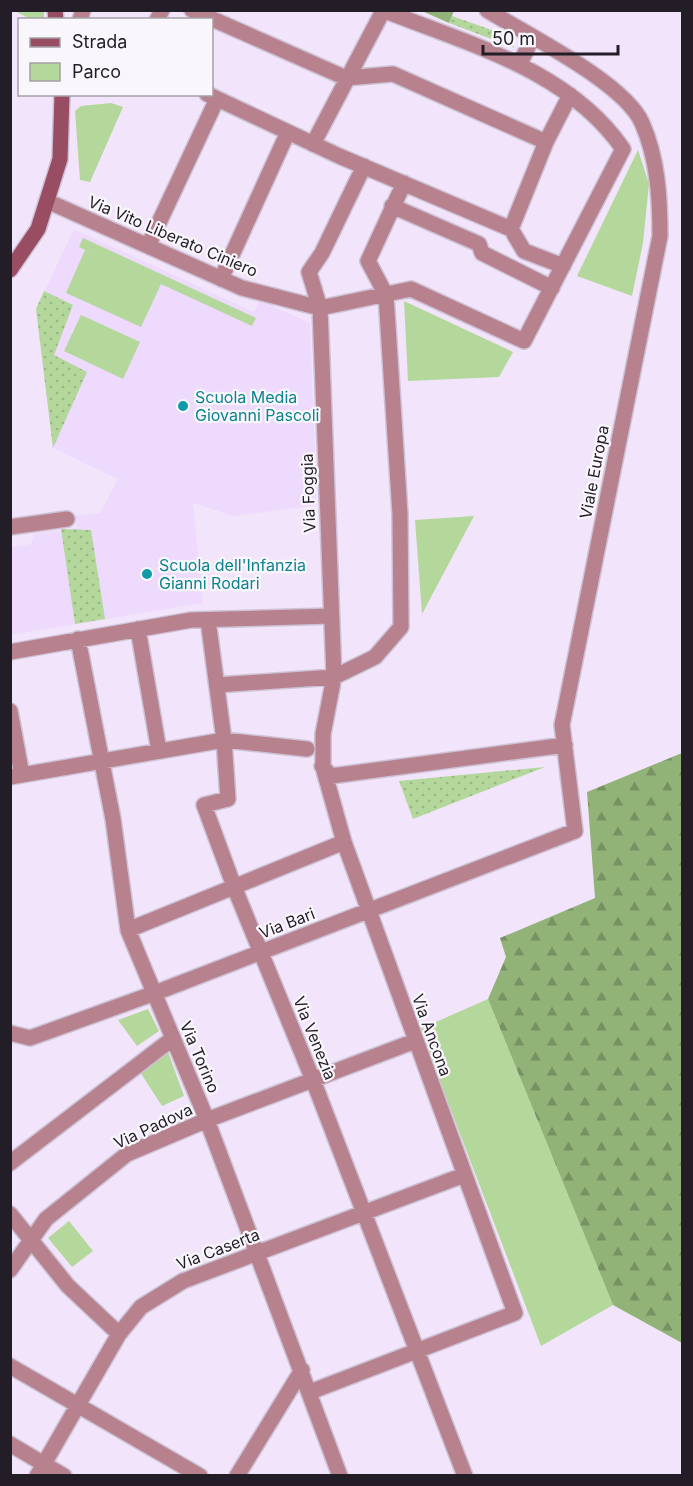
<svg xmlns="http://www.w3.org/2000/svg" width="693" height="1486" font-family="Inter,sans-serif">
<defs>
<pattern id="forest-firs" width="22" height="20" patternUnits="userSpaceOnUse" patternTransform="scale(1.5)"><rect width="22" height="20" fill="#91b377"/><path d="M5 1l3.5 6h-7zM16 11l3.5 6h-7z" fill="#769162"/></pattern>
<pattern id="garden-dots" width="8" height="8" patternUnits="userSpaceOnUse" patternTransform="scale(1.5)"><rect width="8" height="8" fill="#b4d79b"/><path d="M2 2h.1M6 6h.1" fill="none" stroke="#9ab886" stroke-width="1.8" stroke-linecap="round"/></pattern>
</defs>
<rect width="100%" height="100%" fill="#f2e5fb"/>
<!-- built -->
<path fill="#eedafc" d="M 74,229 L 254,312 L 260,300 L 310,323 L 317,505 L 234,516 L 193,503 L 203,603 L 11,635 L 11,547 L 31,544 L 35,534 L 77,528 L 75,515 L 100,513 L 118,479 L 53,448 L 36,309 Z"/>
<!-- green -->
<path fill="#b4d79b" d="M 15,11 L 44,11 L 44,19 L 30,19 Z
M 111,103 L 123,107 L 90,182 L 80,180 L 75,111 L 81,106 Z
M 638,150 L 649,184 L 643,243 L 632,296 L 577,276 Z
M 83,238 L 256,318 L 252,326 L 161,284 L 141,327 L 66,293 L 85,250 L 111,262 L 79,247 Z
M 404,301 L 513,352 L 499,377 L 408,381 Z
M 81,315 L 140,342 L 123,379 L 64,351 Z
M 474,516 L 422,614 L 415,520 Z
M 488,999 L 613,1305 L 541,1346 L 420,1029 Z
M 148,1009 L 159,1031 L 137,1046 L 118,1020 Z
M 168,1052 L 184,1096 L 162,1106 L 140,1072 Z
M 69,1221 L 93,1251 L 72,1267 L 48,1238 Z"/>
<!-- forest -->
<path fill="url(#forest-firs)" d="M 422,11 L 454,11 L 449,23 Z
M 682,753 L 682,1343 L 613,1305 L 488,999 L 506,957 L 500,938 L 595,898 L 587,792 Z"/>
<!-- garden -->
<path fill="url(#garden-dots)" d="M 452,16 L 503,34 L 515,48 L 449,23 Z
M 44,291 L 73,305 L 54,355 L 87,372 L 53,448 L 36,309 Z
M 61,529 L 91,530 L 105,619 L 75,624 Z
M 545,767 L 413,819 L 399,781 Z"/>
<g fill="none" stroke-linecap="round" stroke-linejoin="round">
<defs>
<path id="street" d="M 192,10 L 346,78 L 393,74 L 546,142
M 80,20 L 83,10
M 157,20 L 162,10
M 520,64 L 532,38
M 207,94 L 339,156 L 511,229 L 524,251 L 563,266
M 313,144 L 383,11
M 47,201 L 242,288 L 320,308 L 411,289 L 524,341 L 623,149 C 569,70 468,44 383,10
M 392,206 L 479,244 L 482,253 L 552,288
M 511,229 L 546,142 L 570,95
M 148,246 L 217,99
M 221,279 L 288,132
M 10,527 L 67,519
M 208,620 L 224,740 L 228,799 L 204,805 L 235,889 L 313,1080 L 465,1476
M 138,629 L 159,751
M 78,639 L 113,819 L 128,930 L 207,1120 L 340,1476
M 10,652 L 191,620 L 331,616
M 217,685 L 334,677 L 375,657 L 401,627 L 400,514 L 386,295 L 368,261 L 404,183
M 10,711 L 22,775
M 322,766 L 331,776 L 565,745
M 10,777 L 224,740 L 307,749
M 128,930 L 344,842
M 10,1033 L 30,1038 L 155,993 L 575,831 L 562,725 L 660,236 C 660,199 658,159 642,123 C 625,83 526,34 487,10
M 10,1163 L 172,1039
M 10,1214 L 68,1286 L 119,1334
M 10,1270 L 46,1219 L 127,1154 L 207,1120 L 415,1041
M 10,1366 L 200,1476
M 310,1392 L 515,1313 L 344,842 L 323,767 L 323,734 L 334,677 L 320,308 L 309,272 L 322,253 L 364,166
M 10,1444 L 64,1476
M 37,1476 L 119,1334 L 141,1307 L 183,1281 L 464,1175
M 237,1476 L 302,1370"/>
<path id="secondary" d="M 55,10 L 56,20
M 10,270 L 38,229 L 60,159 L 62,94"/>
</defs>
<!-- street casing -->
<use href="#street" stroke="#cdc1d5" stroke-width="18"/>
<!-- secondary casing -->
<use href="#secondary" stroke="#cdc1d5" stroke-width="18"/>
<!-- street -->
<use href="#street" stroke="#b7818e" stroke-width="15"/>
<!-- secondary -->
<use href="#secondary" stroke="#994d62" stroke-width="15"/>
</g>
<!-- markers -->
<g fill="#0f9aa8" stroke="#faf7fc" stroke-width="2">
<circle cx="183" cy="406" r="6"/>
<circle cx="147" cy="574" r="6"/>
</g>
<g text-anchor="middle" stroke-width="4.5" stroke-linejoin="round" paint-order="stroke">
<!-- street labels -->
<g font-size="16" fill="#231d27" stroke="#faf7fc">
<text transform="translate(173 236) rotate(23)" y="6">Via Vito Liberato Ciniero</text>
<text transform="translate(594 472) rotate(-79)" y="6">Viale Europa</text>
<text transform="translate(308 493) rotate(-92)" y="6">Via Foggia</text>
<text transform="translate(287 923) rotate(-21)" y="6">Via Bari</text>
<text transform="translate(432 1035) rotate(70)" y="6">Via Ancona</text>
<text transform="translate(315 1038) rotate(68)" y="6">Via Venezia</text>
<text transform="translate(200 1057) rotate(67)" y="6">Via Torino</text>
<text transform="translate(153 1126) rotate(-25)" y="6">Via Padova</text>
<text transform="translate(218 1249) rotate(-21)" y="6">Via Caserta</text>
</g>
<!-- culture labels -->
<g font-size="16" fill="#0d838f" stroke="#faf7fc" text-anchor="start">
<text x="195" y="403">Scuola Media<tspan x="195" dy="18">Giovanni Pascoli</tspan></text>
<text x="159" y="571">Scuola dell'Infanzia<tspan x="159" dy="18">Gianni Rodari</tspan></text>
</g>
</g>
<!-- border -->
<rect width="693" height="1486" fill="none" stroke="#231d27" stroke-width="24"/>
<!-- legend -->
<rect x="18" y="18" width="195" height="78" fill="#faf7fc" stroke="#a4a0a7" stroke-width="1.5"/>
<rect x="30" y="38" width="30" height="9" fill="#994d62" stroke="#a4a0a7" stroke-width="1.5"/>
<text x="72" y="48" font-size="18" fill="#231d27">Strada</text>
<rect x="30" y="63" width="30" height="18" fill="#b4d79b" stroke="#a4a0a7" stroke-width="1.5"/>
<text x="72" y="78" font-size="18" fill="#231d27">Parco</text>
<!-- scale -->
<path d="M483 45v9h135v-9" fill="none" stroke="#231d27" stroke-width="3"/>
<text x="492" y="45" font-size="18" fill="#231d27" stroke="#faf7fc" stroke-width="4.5" paint-order="stroke">50 m</text>
</svg>
